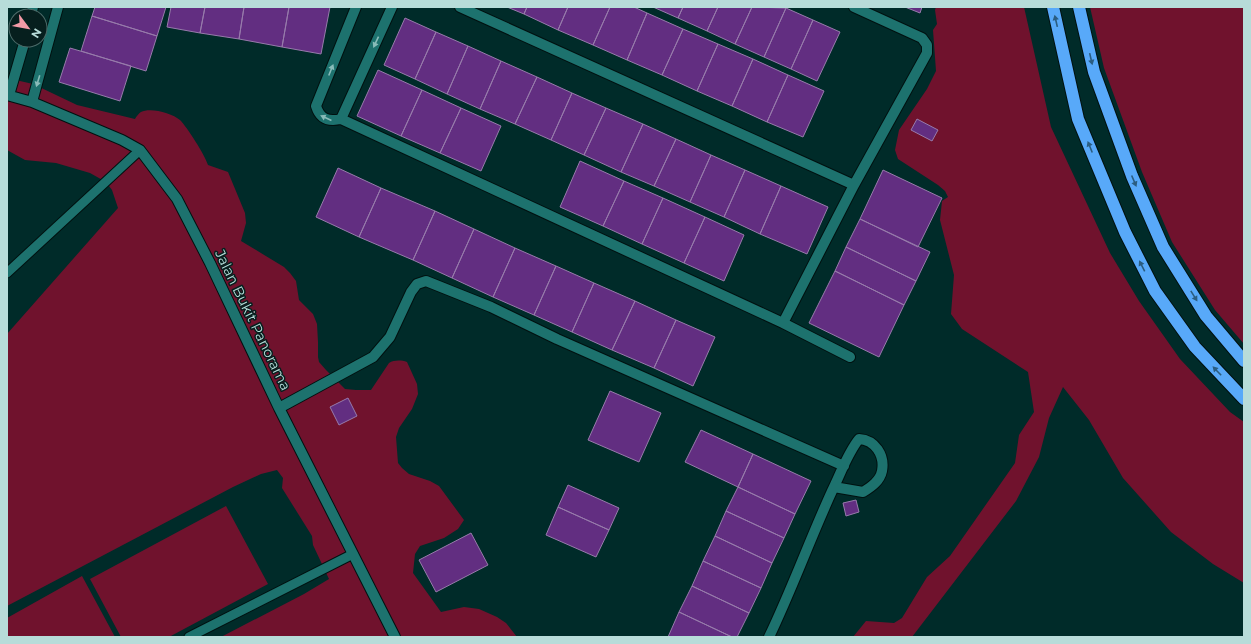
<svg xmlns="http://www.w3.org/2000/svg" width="1251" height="644" font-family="Montserrat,sans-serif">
<rect width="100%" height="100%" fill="#002b29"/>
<!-- green -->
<path fill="#70122d" d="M 936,7 L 1024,7 L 1051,127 L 1110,253 L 1139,301 L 1180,359 L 1230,412 L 1244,422 L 1244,583 L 1213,564 L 1171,532 L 1123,478 L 1089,420 L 1063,387 L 1049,418 L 1039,457 L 1016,501 L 912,637 L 853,637 L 866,621 L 894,623 L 902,618 L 927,577 L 950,556 L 1015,463 L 1019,435 L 1034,412 L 1028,372 L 962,329 L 951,314 L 954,275 L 940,220 L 942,201 L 948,197 L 945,191 L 938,185 L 898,159 L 895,150 L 899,130 L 927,89 L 936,71 L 933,30 L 937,24 L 935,10 Z
M 1090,7 L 1244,7 L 1244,344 L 1215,310 L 1172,242 L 1142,172 L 1104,68 Z
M 7,78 L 33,84 L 77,105 L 135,119 C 136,117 139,113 141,112 C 150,107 172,113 180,120 C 187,127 205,155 208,165 L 228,172 L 245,213 L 246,223 L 241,241 L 284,267 L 290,273 L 296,281 L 299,300 L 313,314 L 317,324 L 318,342 L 318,357 L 319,362 L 326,370 L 345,389 L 356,390 L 371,390 L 389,363 C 394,360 401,360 407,362 L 417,384 L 418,394 L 412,409 L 399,428 L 396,437 L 398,463 L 402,468 L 409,474 L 430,481 L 439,486 L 464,520 L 458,529 L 444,538 L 420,546 L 415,554 L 413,573 L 441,612 L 464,607 L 479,609 L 497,617 L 506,623 L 517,637 L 221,637 L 304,594 L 329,579 L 313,545 L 312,536 L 282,488 L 283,478 L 277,470 L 261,474 L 233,487 L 7,606 L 7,334 L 118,208 L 112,190 L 106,182 L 90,173 L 56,163 L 25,160 L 7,150 Z
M 226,506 L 268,584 L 169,637 L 121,637 L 90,579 Z
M 82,576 L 115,637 L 7,637 L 7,618 Z"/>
<!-- building -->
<path fill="#622e81" stroke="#977bab" d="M 95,7 L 166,7 L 157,36 L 92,16 Z
M 171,7 L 205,7 L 200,33 L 167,27 Z
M 205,7 L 244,7 L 239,39 L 200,33 Z
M 244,7 L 289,7 L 282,47 L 239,39 Z
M 289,7 L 330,7 L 321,54 L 282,47 Z
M 507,7 L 527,7 L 524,14 Z
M 527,7 L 568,7 L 558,30 L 524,14 Z
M 568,7 L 610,7 L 593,45 L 558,30 Z
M 610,7 L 634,7 L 647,13 L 627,60 L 593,45 Z
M 653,7 L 683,7 L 678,18 Z
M 683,7 L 718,7 L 707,31 L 678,18 Z
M 718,7 L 752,7 L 735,44 L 707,31 Z
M 752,7 L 786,8 L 764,57 L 735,44 Z
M 905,7 L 922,7 L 920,13 Z
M 786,8 L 813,20 L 791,69 L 764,57 Z
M 647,13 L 683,29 L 662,75 L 627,60 Z
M 92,16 L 157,36 L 146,71 L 81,51 Z
M 405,18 L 436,32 L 415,79 L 384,65 Z
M 813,20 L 840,32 L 817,81 L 791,69 Z
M 683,29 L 718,44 L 697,91 L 662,75 Z
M 436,32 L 468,46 L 447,94 L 415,79 Z
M 718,44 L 753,59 L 732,106 L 697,91 Z
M 468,46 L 501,61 L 480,109 L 447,94 Z
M 70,48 L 131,66 L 120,101 L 59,82 Z
M 753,59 L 788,75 L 767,122 L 732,106 Z
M 501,61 L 537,77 L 515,124 L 480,109 Z
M 378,70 L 422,90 L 401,136 L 357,116 Z
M 788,75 L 824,91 L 803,137 L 767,122 Z
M 537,77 L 572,93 L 551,140 L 515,124 Z
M 422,90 L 461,108 L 440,153 L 401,136 Z
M 572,93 L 606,108 L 584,155 L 551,140 Z
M 461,108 L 501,126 L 481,171 L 440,153 Z
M 606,108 L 643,124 L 621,172 L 584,155 Z
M 917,119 L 938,130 L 932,141 L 911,130 Z
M 643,124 L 676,139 L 654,186 L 621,172 Z
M 676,139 L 711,155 L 690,202 L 654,186 Z
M 711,155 L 745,170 L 724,217 L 690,202 Z
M 580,161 L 624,181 L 603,226 L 560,207 Z
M 338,168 L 381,188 L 359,237 L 316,217 Z
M 745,170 L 781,186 L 760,234 L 724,217 Z
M 883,170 L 942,198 L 918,247 L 860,219 Z
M 624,181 L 663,198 L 642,244 L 603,226 Z
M 781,186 L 828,207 L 807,254 L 760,234 Z
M 381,188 L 435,211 L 413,260 L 359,237 Z
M 663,198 L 705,217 L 684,263 L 642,244 Z
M 435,211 L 474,229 L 452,278 L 413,260 Z
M 705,217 L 744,235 L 724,281 L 684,263 Z
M 860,219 L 930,252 L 916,281 L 846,247 Z
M 474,229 L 515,248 L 493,297 L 452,278 Z
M 846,247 L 916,281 L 904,305 L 835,271 Z
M 515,248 L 556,266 L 534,315 L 493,297 Z
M 556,266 L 594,283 L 572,332 L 534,315 Z
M 835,271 L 904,305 L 879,357 L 809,323 Z
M 594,283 L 635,301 L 612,350 L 572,332 Z
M 635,301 L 676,320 L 654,368 L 612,350 Z
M 676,320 L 715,337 L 693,386 L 654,368 Z
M 610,391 L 661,413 L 639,462 L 588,440 Z
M 348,398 L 357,416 L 339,425 L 330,407 Z
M 701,430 L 753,454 L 738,487 L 685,462 Z
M 753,454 L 811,481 L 795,514 L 738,487 Z
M 568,485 L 619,508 L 609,530 L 558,507 Z
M 738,487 L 795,514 L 784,538 L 726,511 Z
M 856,500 L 859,512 L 846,516 L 843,503 Z
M 558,507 L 609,530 L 596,557 L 546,535 Z
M 726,511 L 784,538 L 772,563 L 715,536 Z
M 471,533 L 488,565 L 436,592 L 419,560 Z
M 715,536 L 772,563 L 761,588 L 703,561 Z
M 703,561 L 761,588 L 749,613 L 692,586 Z
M 692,586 L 749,613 L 737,637 L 732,637 L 679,612 Z
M 679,612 L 732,637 L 668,637 Z"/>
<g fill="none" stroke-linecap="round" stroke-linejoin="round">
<defs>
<path id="lane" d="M 7,273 L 140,150
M 189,637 L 353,554"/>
<path id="street" d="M 356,7 L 316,106 C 320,119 328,122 341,119 L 783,323 L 850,357
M 460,7 L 854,185
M 31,16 L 33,7
M 7,95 L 32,102 L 122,140 L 140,150 L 177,199 L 210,263 L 279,408 L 395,637
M 9,95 L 25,40
M 32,102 L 58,7
M 341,119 L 392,7
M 783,323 L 854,185 L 927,53 L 927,45 L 922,38 L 854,7
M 279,408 L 373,357 L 390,337 L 411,292 L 417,284 L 426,281 L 491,307 L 557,339 L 844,466
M 769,637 C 792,589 810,539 832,491 C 841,473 847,454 859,439 C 875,440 885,455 882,471 C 880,481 871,487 863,492 L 834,487"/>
<path id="highway" d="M 1053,7 L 1078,119 L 1125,232 L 1155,291 L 1195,347 L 1244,399
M 1079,7 L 1094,72 L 1132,176 L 1163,247 L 1206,316 L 1244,361"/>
</defs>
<!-- lane casing -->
<use href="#lane" stroke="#001110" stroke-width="11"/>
<!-- street casing -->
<use href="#street" stroke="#001110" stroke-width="12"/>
<!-- highway casing -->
<use href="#highway" stroke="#001110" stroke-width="14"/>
<!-- lane -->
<use href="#lane" stroke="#1d726e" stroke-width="9"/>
<!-- street -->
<use href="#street" stroke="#1d726e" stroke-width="10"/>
<!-- highway -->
<use href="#highway" stroke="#58a9f9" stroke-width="12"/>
</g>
<!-- one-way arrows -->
<defs><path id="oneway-solid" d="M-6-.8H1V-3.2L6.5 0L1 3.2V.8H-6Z"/></defs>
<g fill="#2b5d81">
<use href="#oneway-solid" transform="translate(1056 21) rotate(-103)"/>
<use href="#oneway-solid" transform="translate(1091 59) rotate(77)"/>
<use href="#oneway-solid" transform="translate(1090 147) rotate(-112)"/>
<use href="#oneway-solid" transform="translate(1134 181) rotate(67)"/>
<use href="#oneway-solid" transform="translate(1142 266) rotate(-117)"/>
<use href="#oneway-solid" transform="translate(1194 296) rotate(58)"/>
<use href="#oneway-solid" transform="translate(1217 371) rotate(-134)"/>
</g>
<g fill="#89bcb9">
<use href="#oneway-solid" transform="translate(376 42) rotate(115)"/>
<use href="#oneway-solid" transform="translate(331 70) rotate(-68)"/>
<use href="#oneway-solid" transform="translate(38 81) rotate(107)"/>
<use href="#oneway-solid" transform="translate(326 118) rotate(-155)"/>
</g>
<g text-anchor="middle" stroke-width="3" stroke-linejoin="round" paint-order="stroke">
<!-- street labels -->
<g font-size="14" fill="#b7dcd9" stroke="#061f1e">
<text transform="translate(253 320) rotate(64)" y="5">Jalan Bukit Panorama</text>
</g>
</g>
<!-- border -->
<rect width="1251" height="644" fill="none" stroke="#b7dcd9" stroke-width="16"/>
<!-- north arrow -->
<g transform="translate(28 28) rotate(122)"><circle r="19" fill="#061f1e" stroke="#4d6b69"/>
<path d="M0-3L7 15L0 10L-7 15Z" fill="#f39aa7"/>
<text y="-6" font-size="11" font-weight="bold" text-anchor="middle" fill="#b7dcd9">N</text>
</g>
</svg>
